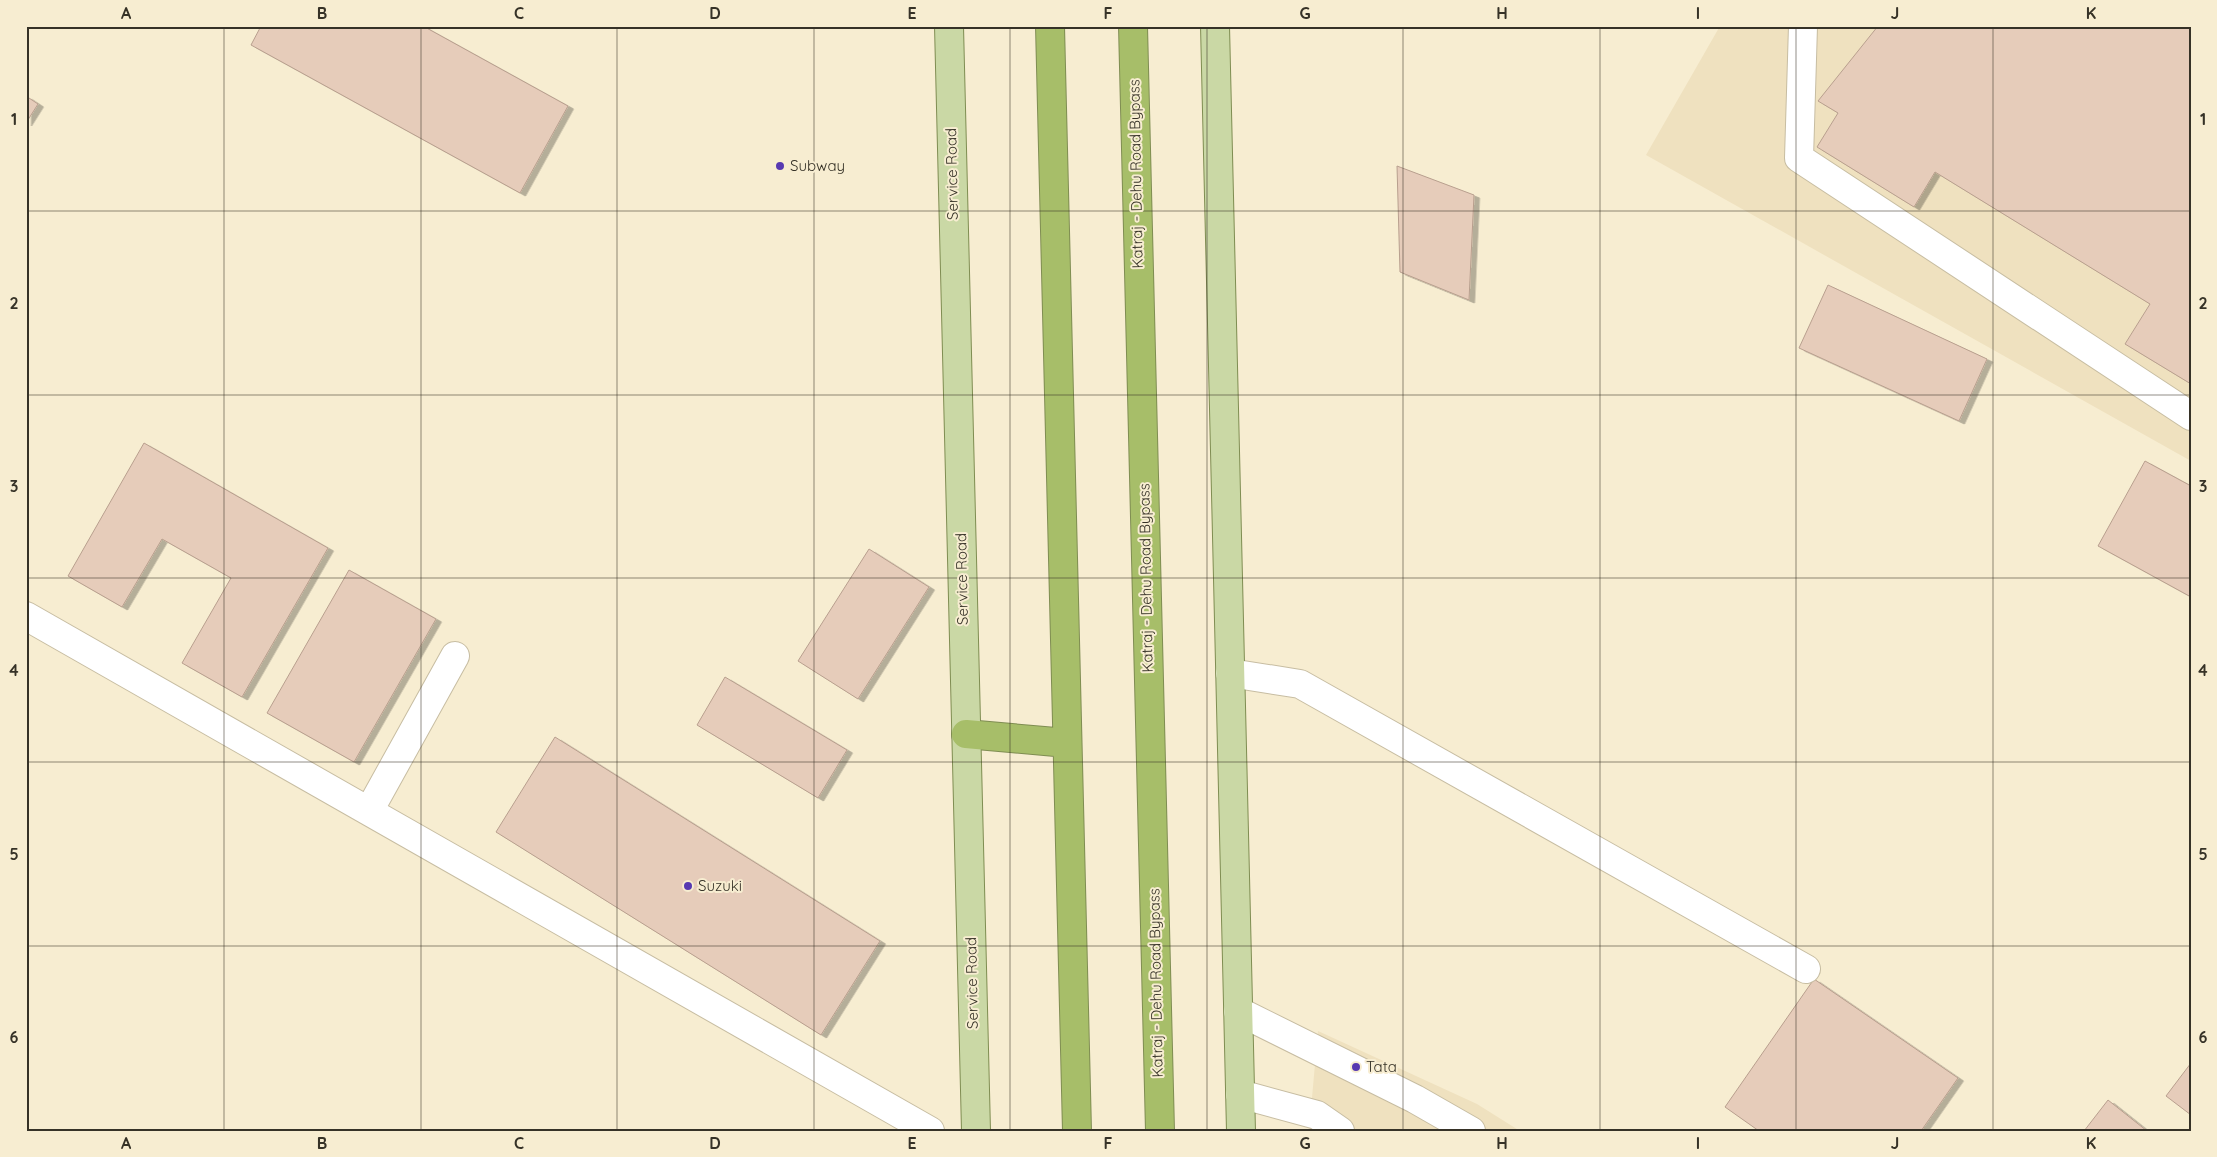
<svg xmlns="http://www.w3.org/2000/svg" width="2217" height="1157" font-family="Quicksand,sans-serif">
<defs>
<filter id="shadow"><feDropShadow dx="5.5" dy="3" stdDeviation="0" flood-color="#0004"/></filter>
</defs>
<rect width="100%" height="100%" fill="#f7edd1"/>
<!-- built -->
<path fill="#efe1bf" d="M 1720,26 L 2191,26 L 2191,461 L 1646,155 Z
M 1318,1031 L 1477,1104 L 1520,1131 L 1309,1131 Z"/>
<!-- building -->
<path fill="#e6ccba" stroke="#b89f8e" filter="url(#shadow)" d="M 261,26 L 423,26 L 568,106 L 520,193 L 251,45 Z
M 1878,26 L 2191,26 L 2191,384 L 2125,344 L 2150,304 L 1935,172 L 1914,207 L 1817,147 L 1838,113 L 1818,101 Z
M 26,96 L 38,104 L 26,123 Z
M 1397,166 L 1474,195 L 1469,300 L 1400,272 Z
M 1828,285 L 1987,359 L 1959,421 L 1799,348 Z
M 144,443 L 328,548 L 242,697 L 182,663 L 231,578 L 162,539 L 122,607 L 68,576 Z
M 2145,461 L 2191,486 L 2191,597 L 2098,546 Z
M 869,549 L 929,587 L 858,699 L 798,661 Z
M 349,570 L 436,619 L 354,762 L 267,713 Z
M 725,677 L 847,750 L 818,798 L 697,725 Z
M 555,737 L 880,941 L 821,1035 L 496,832 Z
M 1814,979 L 1958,1078 L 1921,1131 L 1759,1131 L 1725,1107 Z
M 2191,1063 L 2191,1115 L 2166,1096 Z
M 2108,1100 L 2147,1131 L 2084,1131 Z"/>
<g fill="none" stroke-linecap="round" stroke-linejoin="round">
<defs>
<path id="minor" d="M 1803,26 L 1799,158 L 2191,416
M 26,616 L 930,1131
M 1230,673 L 1300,684 L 1806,969
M 369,811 L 455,656
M 1238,1011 L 1415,1099 L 1471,1131
M 1240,1094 L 1317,1115 L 1340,1131"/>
<path id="major" d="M 949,26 L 976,1131
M 1215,26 L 1241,1131"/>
<path id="highway" d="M 1050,26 L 1077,1131
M 1133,26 L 1160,1131
M 966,734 L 1067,743"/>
</defs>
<!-- minor casing -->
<use href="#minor" stroke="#c7bda2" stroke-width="30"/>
<!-- major casing -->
<use href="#major" stroke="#7f8d52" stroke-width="30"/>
<!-- highway casing -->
<use href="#highway" stroke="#7f8d52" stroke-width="30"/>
<!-- minor -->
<use href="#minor" stroke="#fff" stroke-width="28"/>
<!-- major -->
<use href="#major" stroke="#cad8a5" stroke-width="28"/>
<!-- highway -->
<use href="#highway" stroke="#a7be69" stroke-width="28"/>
</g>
<!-- grid -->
<path fill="none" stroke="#363227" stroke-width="1" stroke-opacity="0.55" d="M 224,26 L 224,1131M 421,26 L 421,1131M 617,26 L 617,1131M 814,26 L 814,1131M 1010,26 L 1010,1131M 1207,26 L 1207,1131M 1403,26 L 1403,1131M 1600,26 L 1600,1131M 1796,26 L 1796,1131M 1993,26 L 1993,1131M 26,211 L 2191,211M 26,395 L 2191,395M 26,578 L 2191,578M 26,762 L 2191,762M 26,946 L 2191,946"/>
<!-- markers -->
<g fill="#5739b1" stroke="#f7edd1" stroke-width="2">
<circle cx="780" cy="166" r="5"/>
<circle cx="688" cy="886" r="5"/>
<circle cx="1356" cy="1067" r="5"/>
</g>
<g text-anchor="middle" stroke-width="4" stroke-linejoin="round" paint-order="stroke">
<!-- poi labels -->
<g font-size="15" fill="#363227" stroke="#f7edd1" text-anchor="start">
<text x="790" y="171">Subway</text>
<text x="698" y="891">Suzuki</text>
<text x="1366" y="1072">Tata</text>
</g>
<!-- street labels -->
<g font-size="15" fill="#363227" stroke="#f7edd1">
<text transform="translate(952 174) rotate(-91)" y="5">Service Road</text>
<text transform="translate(1136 174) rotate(-91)" y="5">Katraj - Dehu Road Bypass</text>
<text transform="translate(1146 578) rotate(-91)" y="5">Katraj - Dehu Road Bypass</text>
<text transform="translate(962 579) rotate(-91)" y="5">Service Road</text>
<text transform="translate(972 983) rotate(-91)" y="5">Service Road</text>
<text transform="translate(1156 983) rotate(-91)" y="5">Katraj - Dehu Road Bypass</text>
</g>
</g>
<!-- border -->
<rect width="2217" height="1157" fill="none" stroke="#f7edd1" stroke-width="55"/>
<rect x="28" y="28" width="2162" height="1102" fill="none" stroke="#363227" stroke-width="2"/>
<g font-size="16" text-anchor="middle" font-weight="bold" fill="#363227">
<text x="126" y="19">A</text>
<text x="322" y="19">B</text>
<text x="519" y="19">C</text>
<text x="715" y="19">D</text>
<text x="912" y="19">E</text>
<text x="1108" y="19">F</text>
<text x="1305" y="19">G</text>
<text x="1502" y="19">H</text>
<text x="1698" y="19">I</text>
<text x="1895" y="19">J</text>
<text x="2091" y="19">K</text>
<text x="14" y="125">1</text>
<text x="2203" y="125">1</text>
<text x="14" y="309">2</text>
<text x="2203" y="309">2</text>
<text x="14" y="492">3</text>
<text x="2203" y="492">3</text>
<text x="14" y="676">4</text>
<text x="2203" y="676">4</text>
<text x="14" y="860">5</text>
<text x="2203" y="860">5</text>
<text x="14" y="1043">6</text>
<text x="2203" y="1043">6</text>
<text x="126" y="1149">A</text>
<text x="322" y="1149">B</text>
<text x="519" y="1149">C</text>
<text x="715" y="1149">D</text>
<text x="912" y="1149">E</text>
<text x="1108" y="1149">F</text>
<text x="1305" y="1149">G</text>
<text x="1502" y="1149">H</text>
<text x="1698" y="1149">I</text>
<text x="1895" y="1149">J</text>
<text x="2091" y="1149">K</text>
</g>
</svg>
